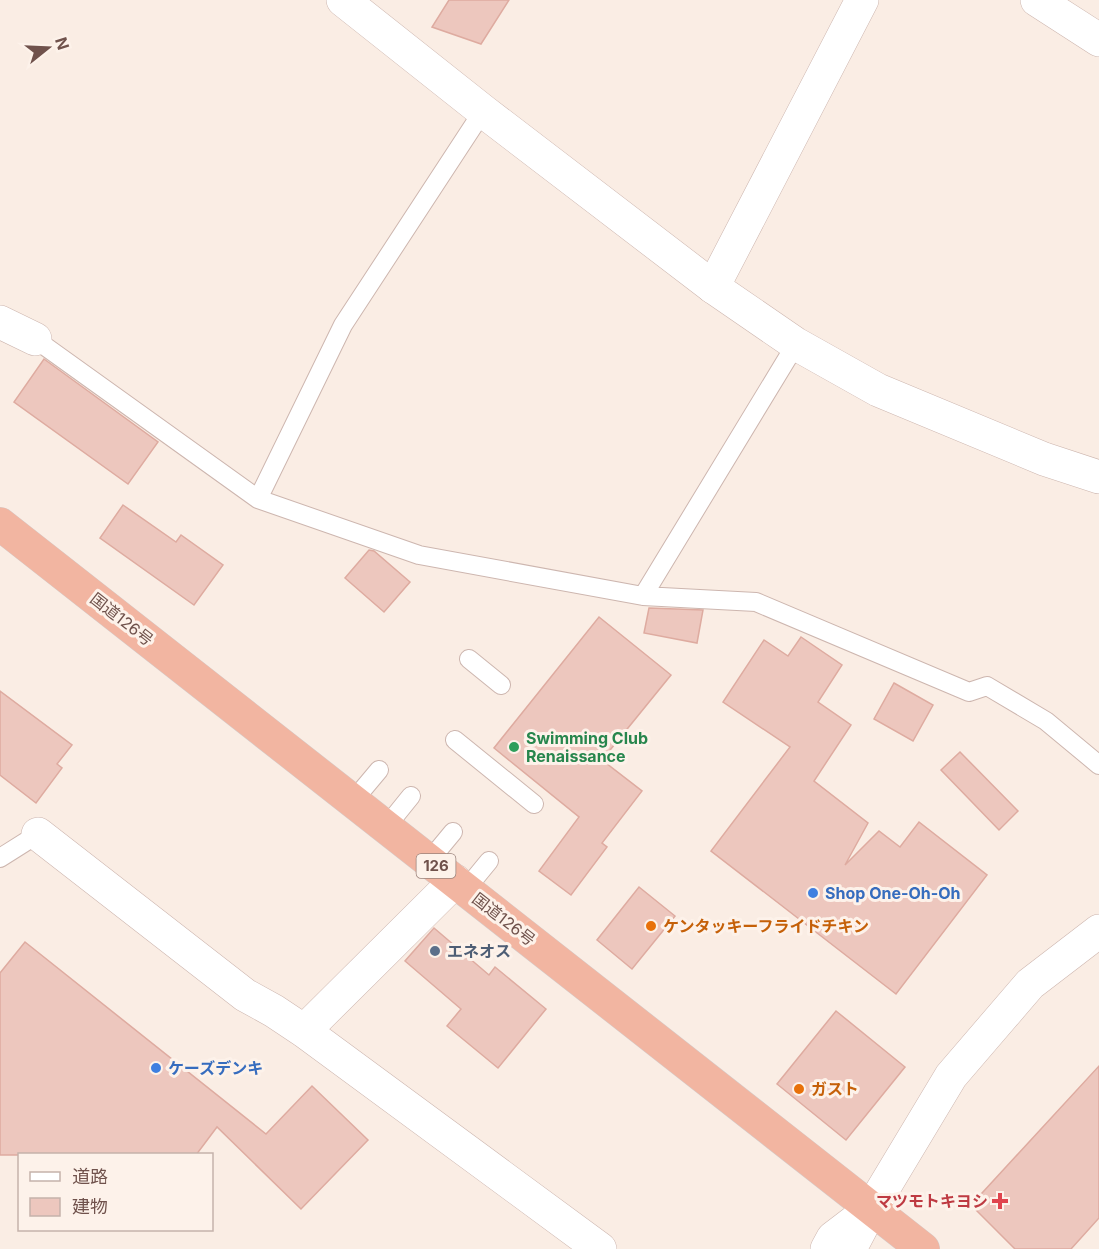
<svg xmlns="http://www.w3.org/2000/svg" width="1099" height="1249" font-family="Inter,'Noto Sans JP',sans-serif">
<rect width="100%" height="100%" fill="#faede4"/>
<!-- building -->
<path fill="#edc7be" stroke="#deaba0" stroke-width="1.5" d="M 449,0 L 509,0 L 481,44 L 432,27 Z
M 44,359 L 158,442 L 128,484 L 14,402 Z
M 123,505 L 176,542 L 181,535 L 223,565 L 194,605 L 100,538 Z
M 369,550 L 374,551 L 410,582 L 384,612 L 345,578 Z
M 649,608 L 703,610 L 697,643 L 644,633 Z
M 599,617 L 671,675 L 602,760 L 642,791 L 602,843 L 607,847 L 571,895 L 539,871 L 579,817 L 494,748 Z
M 801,637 L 842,665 L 818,702 L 851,725 L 814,781 L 868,823 L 845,865 L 879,831 L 900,847 L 919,822 L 987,875 L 896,994 L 711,851 L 790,747 L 723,702 L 764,640 L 788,656 Z
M 894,683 L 933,705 L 913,741 L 874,719 Z
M 0,691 L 72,745 L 57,764 L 62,768 L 36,803 L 0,775 Z
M 960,752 L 1018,811 L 999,830 L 941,770 Z
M 639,887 L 675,916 L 632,969 L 597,940 Z
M 434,928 L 489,975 L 495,967 L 546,1009 L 498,1068 L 447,1026 L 461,1009 L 405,961 Z
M 25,942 L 266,1134 L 312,1086 L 368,1140 L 301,1209 L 217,1127 L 196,1155 L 0,1155 L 0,973 Z
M 836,1011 L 905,1067 L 846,1140 L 777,1084 Z
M 1099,1066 L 1099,1218 L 1071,1249 L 1015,1249 L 971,1205 Z"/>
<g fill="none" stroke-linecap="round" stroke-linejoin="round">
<defs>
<path id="service" d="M 35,339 L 258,499 L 419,555 L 643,596 L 756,602 L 969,692 L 987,686 L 1046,721 L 1099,765
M 258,499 L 343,325 L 483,111
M 643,596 L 796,344
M 469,659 L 501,685
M 455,740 L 534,804
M 353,801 L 379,770
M 386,827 L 411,796
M 0,858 L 38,834
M 429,861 L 453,832
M 466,889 L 489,861"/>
<path id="minor" d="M 1037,0 L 1099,40
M 713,287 L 862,0
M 0,322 L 35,339
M 38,834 L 245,995 L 274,1011 L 304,1031 L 600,1249
M 304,1031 L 455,881
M 827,1249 L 833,1238 L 871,1209"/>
<path id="tertiary" d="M 343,0 L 483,111 L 713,287 L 796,344 L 878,390 L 1044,459 L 1099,477
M 871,1209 L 951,1076 L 1030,984 L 1099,931"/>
<path id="secondary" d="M 850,1249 L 871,1209"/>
<path id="trunk" d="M 0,524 L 923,1249"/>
</defs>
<!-- service casing -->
<use href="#service" stroke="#cdb6af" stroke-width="20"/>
<!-- minor casing -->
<use href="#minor" stroke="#cdb6af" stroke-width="34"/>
<!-- tertiary casing -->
<use href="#tertiary" stroke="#cdb6af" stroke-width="34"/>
<!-- secondary casing -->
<use href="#secondary" stroke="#cfb4ac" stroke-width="34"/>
<!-- trunk casing -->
<use href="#trunk" stroke="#d4cbc9" stroke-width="34"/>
<!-- service -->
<use href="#service" stroke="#fff" stroke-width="18"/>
<!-- minor -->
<use href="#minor" stroke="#fff" stroke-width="33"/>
<!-- tertiary -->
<use href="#tertiary" stroke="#fff" stroke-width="33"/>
<!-- secondary -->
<use href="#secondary" stroke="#fff" stroke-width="33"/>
<!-- trunk -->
<use href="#trunk" stroke="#f2b5a1" stroke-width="33"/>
</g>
<!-- markers -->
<circle fill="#2e9e5b" stroke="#fdf2ea" stroke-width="2" cx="514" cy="747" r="6"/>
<g fill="#3f7fe0" stroke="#fdf2ea" stroke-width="2">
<circle cx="813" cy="893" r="6"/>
<circle cx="156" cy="1068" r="6"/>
</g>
<g fill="#e8710a" stroke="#fdf2ea" stroke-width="2">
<circle cx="651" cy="926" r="6"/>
<circle cx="799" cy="1089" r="6"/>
</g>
<circle fill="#5c6f8a" stroke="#fdf2ea" stroke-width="2" cx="435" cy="951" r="6"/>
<path fill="#e0444e" stroke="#fdf2ea" stroke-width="2" d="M997 1192h6v6h6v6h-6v6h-6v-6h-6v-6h6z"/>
<g text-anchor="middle" stroke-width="6" stroke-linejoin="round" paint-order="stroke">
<!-- shield labels -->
<rect fill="#fdf2ea" stroke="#9a827b" stroke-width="1.5" x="416.5" y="854" width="39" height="24" rx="4.5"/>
<g font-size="15" font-weight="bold" fill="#70524c">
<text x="436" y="871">126</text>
</g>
<!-- street labels -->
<g font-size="16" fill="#70524c" stroke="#fdf2ea">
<text transform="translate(122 619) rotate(38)" y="6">国道126号</text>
<text transform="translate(504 919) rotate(38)" y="6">国道126号</text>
</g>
<!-- leisure labels -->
<g font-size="16" font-weight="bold" fill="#27864d" stroke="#fdf2ea" text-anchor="start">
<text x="526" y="744">Swimming Club<tspan x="526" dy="18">Renaissance</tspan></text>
</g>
<!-- shop labels -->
<g font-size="16" font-weight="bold" fill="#366cbe" stroke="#fdf2ea" text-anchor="start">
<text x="825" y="899">Shop One-Oh-Oh</text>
<text x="168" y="1074">ケーズデンキ</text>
</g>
<!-- food labels -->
<g font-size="16" font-weight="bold" fill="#c56008" stroke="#fdf2ea" text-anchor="start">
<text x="663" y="932">ケンタッキーフライドチキン</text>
<text x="811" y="1095">ガスト</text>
</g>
<!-- service labels -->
<g font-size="16" font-weight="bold" fill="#4e5e75" stroke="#fdf2ea" text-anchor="start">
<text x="447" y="957">エネオス</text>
</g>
<!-- health labels -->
<g font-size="16" font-weight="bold" fill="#be3a42" stroke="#fdf2ea" text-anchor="end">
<text x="988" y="1207">マツモトキヨシ</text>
</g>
</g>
<!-- legend -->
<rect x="18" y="1153" width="195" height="78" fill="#fdf2ea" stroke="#c5b2ab" stroke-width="1.5"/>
<rect x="30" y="1172" width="30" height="9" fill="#ffffff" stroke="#c5b2ab" stroke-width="1.5"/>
<text x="72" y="1183" font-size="18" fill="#70524c">道路</text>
<rect x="30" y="1198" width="30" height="18" fill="#edc7be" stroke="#c5b2ab" stroke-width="1.5"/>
<text x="72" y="1213" font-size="18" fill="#70524c">建物</text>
<!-- north arrow -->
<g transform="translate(48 48) rotate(72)" stroke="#fdf2ea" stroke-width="4.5" paint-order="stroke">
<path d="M0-4.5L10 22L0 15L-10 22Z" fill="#70524c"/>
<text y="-9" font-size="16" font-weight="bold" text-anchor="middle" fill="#70524c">N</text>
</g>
</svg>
